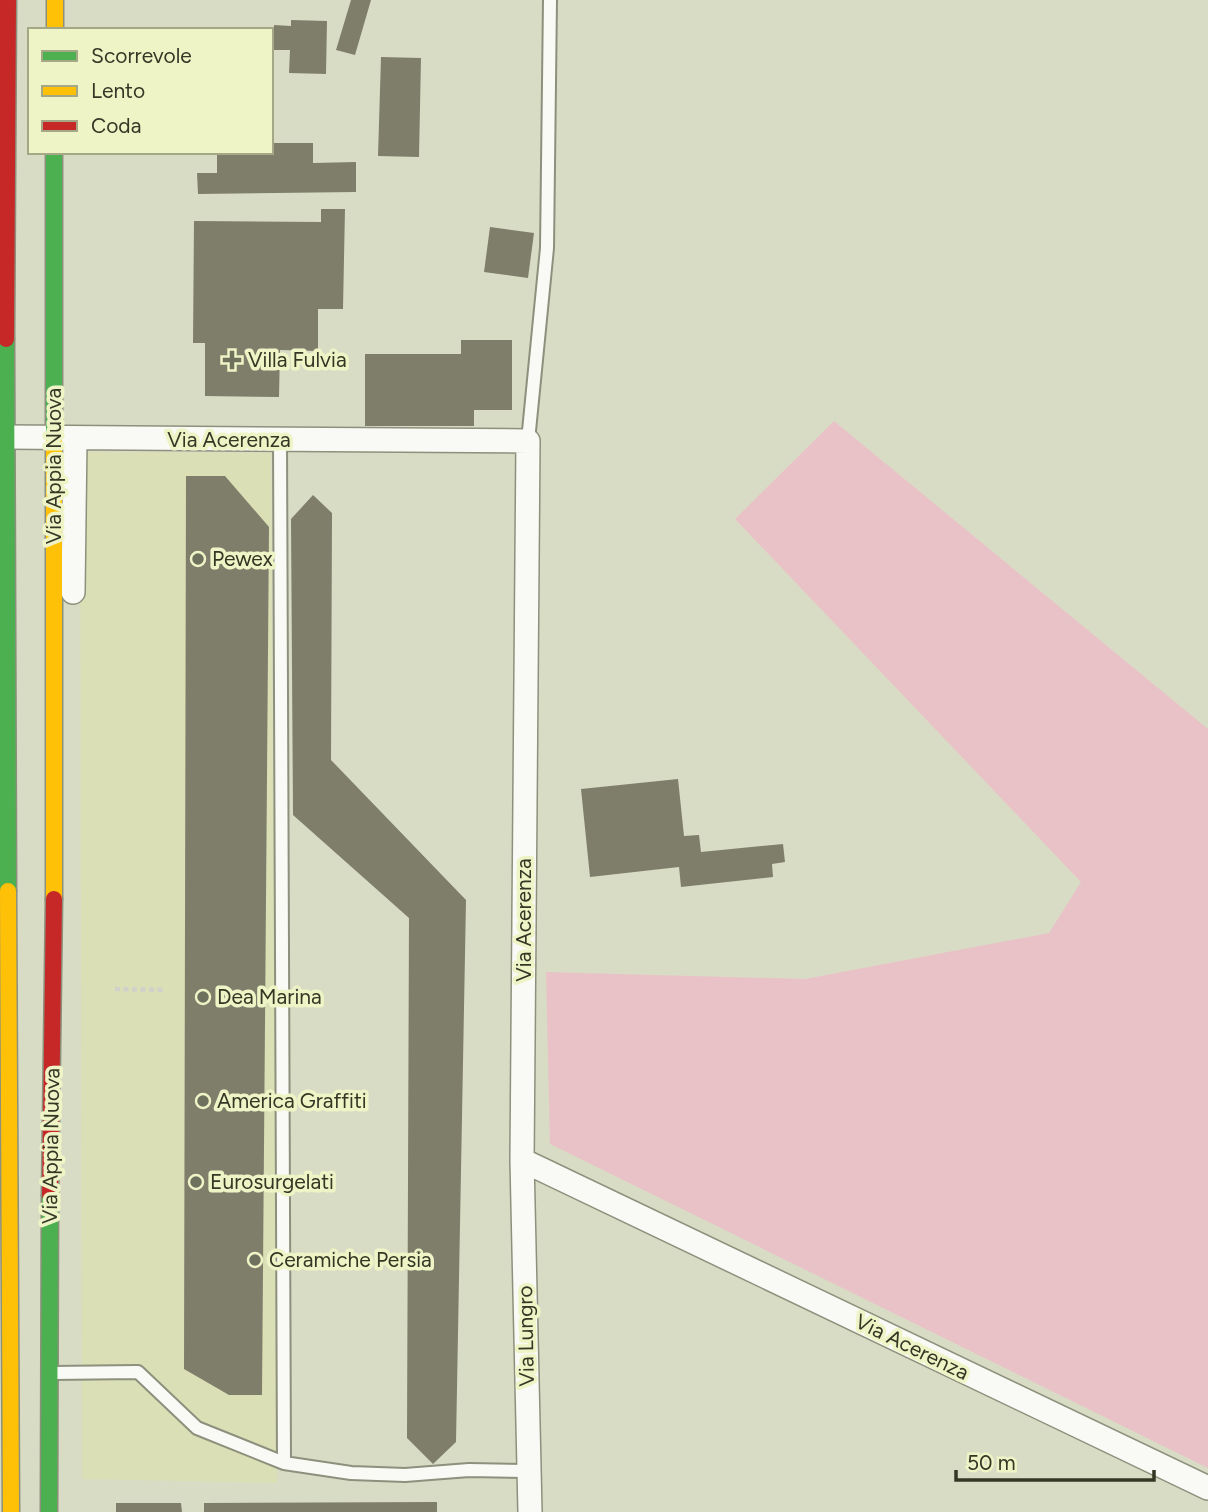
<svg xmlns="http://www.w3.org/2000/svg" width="1208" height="1512" font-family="Figtree,sans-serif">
<rect width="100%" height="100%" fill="#d9dcc4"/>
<!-- built -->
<path fill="#dadfb6" d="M 80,452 L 271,453 L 277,1483 L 82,1479 Z"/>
<!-- green -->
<path fill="#e9c2c8" d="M 834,421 L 1208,729 L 1208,1468 L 550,1144 L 546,972 L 805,979 L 1049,933 L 1081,882 L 735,519 Z"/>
<!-- building -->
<path fill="#7f7e6b" d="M 351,0 L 371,0 L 355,55 L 336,50 Z
M 291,20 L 327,21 L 326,74 L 289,73 L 290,50 L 273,50 L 274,25 L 291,26 Z
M 381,57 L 421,58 L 419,157 L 378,156 Z
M 271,143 L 313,143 L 313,163 L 356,162 L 356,192 L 198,194 L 197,173 L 217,173 L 217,152 L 271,152 Z
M 321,209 L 345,209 L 343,309 L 318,309 L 318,351 L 280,350 L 279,397 L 205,396 L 205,343 L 193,343 L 194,221 L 321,222 Z
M 490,227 L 534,233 L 528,278 L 484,272 Z
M 461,340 L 512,340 L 512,410 L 474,410 L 474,426 L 365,426 L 365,354 L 461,354 Z
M 186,476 L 225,476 L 269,527 L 262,1395 L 229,1395 L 184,1369 Z
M 313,495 L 332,513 L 331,760 L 466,900 L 456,1442 L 433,1464 L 407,1438 L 409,918 L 293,815 L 291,519 Z
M 678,779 L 684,836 L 699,835 L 701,852 L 783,844 L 785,862 L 772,864 L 773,877 L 681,887 L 679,867 L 590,877 L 581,789 Z
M 437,1502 L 437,1512 L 204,1512 L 204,1503 Z
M 116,1503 L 181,1503 L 182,1512 L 116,1512 Z"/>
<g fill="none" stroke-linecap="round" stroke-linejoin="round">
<defs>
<path id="lane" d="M 280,440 L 284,1463
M 528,441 L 547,248 L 550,0
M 52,1373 L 138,1372 L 197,1428 L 284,1463 L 351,1473 L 405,1475 L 469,1470 L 529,1471"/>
<path id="street" d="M 6,437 L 528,441 L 522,1160 L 530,1512
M 73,592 L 75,439
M 522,1160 L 1208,1488"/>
<path id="fast" d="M 54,152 L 54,439
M 6,339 L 8,891
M 49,1512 L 50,1195"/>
<path id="slow" d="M 55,0 L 55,30
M 8,891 L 11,1512
M 54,899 L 54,439"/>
<path id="jam" d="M 6,339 L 8,0
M 50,1195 L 54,899"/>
</defs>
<!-- lane casing -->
<use href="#lane" stroke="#8d907c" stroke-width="16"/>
<!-- street casing -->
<use href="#street" stroke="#8d907c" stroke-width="26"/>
<!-- fast casing -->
<use href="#fast" stroke="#8d907c" stroke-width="19"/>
<!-- slow casing -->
<use href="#slow" stroke="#8d907c" stroke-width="19"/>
<!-- jam casing -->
<use href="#jam" stroke="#8d907c" stroke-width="19"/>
<!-- path -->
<path stroke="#d0d2ca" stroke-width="4.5" stroke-dasharray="5 3.5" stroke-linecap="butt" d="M 115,989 L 165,990"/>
<!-- lane -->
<use href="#lane" stroke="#f9faf6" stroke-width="12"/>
<!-- street -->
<use href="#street" stroke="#f9faf6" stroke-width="23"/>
<!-- fast -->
<use href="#fast" stroke="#4caf50" stroke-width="16"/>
<!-- slow -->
<use href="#slow" stroke="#ffc107" stroke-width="16"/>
<!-- jam -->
<use href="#jam" stroke="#c62828" stroke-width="16"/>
</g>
<!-- markers -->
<g fill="#6e715d" stroke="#eef4c6" stroke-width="2.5">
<path d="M228.5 349.5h7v7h7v7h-7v7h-7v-7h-7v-7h7z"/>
<circle cx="198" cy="559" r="7"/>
<circle cx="203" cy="997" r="7"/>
<circle cx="203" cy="1101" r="7"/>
<circle cx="196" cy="1182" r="7"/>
<circle cx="255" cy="1260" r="7"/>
</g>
<g text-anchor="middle" stroke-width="7" stroke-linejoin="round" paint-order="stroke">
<!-- poi labels -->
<g font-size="21" fill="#353725" stroke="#eef4c6" text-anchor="start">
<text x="248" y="367">Villa Fulvia</text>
<text x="212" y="566">Pewex</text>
<text x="217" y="1004">Dea Marina</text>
<text x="217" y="1108">America Graffiti</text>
<text x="210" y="1189">Eurosurgelati</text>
<text x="269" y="1267">Ceramiche Persia</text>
</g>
<!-- street labels -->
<g font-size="21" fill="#353725" stroke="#eef4c6">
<text x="229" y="447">Via Acerenza</text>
<text transform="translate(54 466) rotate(-90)" y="7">Via Appia Nuova</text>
<text transform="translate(524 920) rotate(-90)" y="7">Via Acerenza</text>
<text transform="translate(51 1146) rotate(-89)" y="7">Via Appia Nuova</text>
<text transform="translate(526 1336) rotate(-91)" y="7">Via Lungro</text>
<text transform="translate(912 1347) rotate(26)" y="7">Via Acerenza</text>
</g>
</g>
<!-- legend -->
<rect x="28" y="28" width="245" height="126" fill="#eef4c6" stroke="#a4a886" stroke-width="2"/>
<rect x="42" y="51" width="35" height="10" fill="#4caf50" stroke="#a4a886" stroke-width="2"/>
<text x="91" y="63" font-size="21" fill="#353725">Scorrevole</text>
<rect x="42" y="86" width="35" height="10" fill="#ffc107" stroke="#a4a886" stroke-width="2"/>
<text x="91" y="98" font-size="21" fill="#353725">Lento</text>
<rect x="42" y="121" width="35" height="10" fill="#c62828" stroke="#a4a886" stroke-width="2"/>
<text x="91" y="133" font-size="21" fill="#353725">Coda</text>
<!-- scale -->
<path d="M956 1470v10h198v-10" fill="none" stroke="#353725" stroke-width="3.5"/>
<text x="967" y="1470" font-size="21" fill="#353725" stroke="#eef4c6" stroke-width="5" paint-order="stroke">50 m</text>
</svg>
